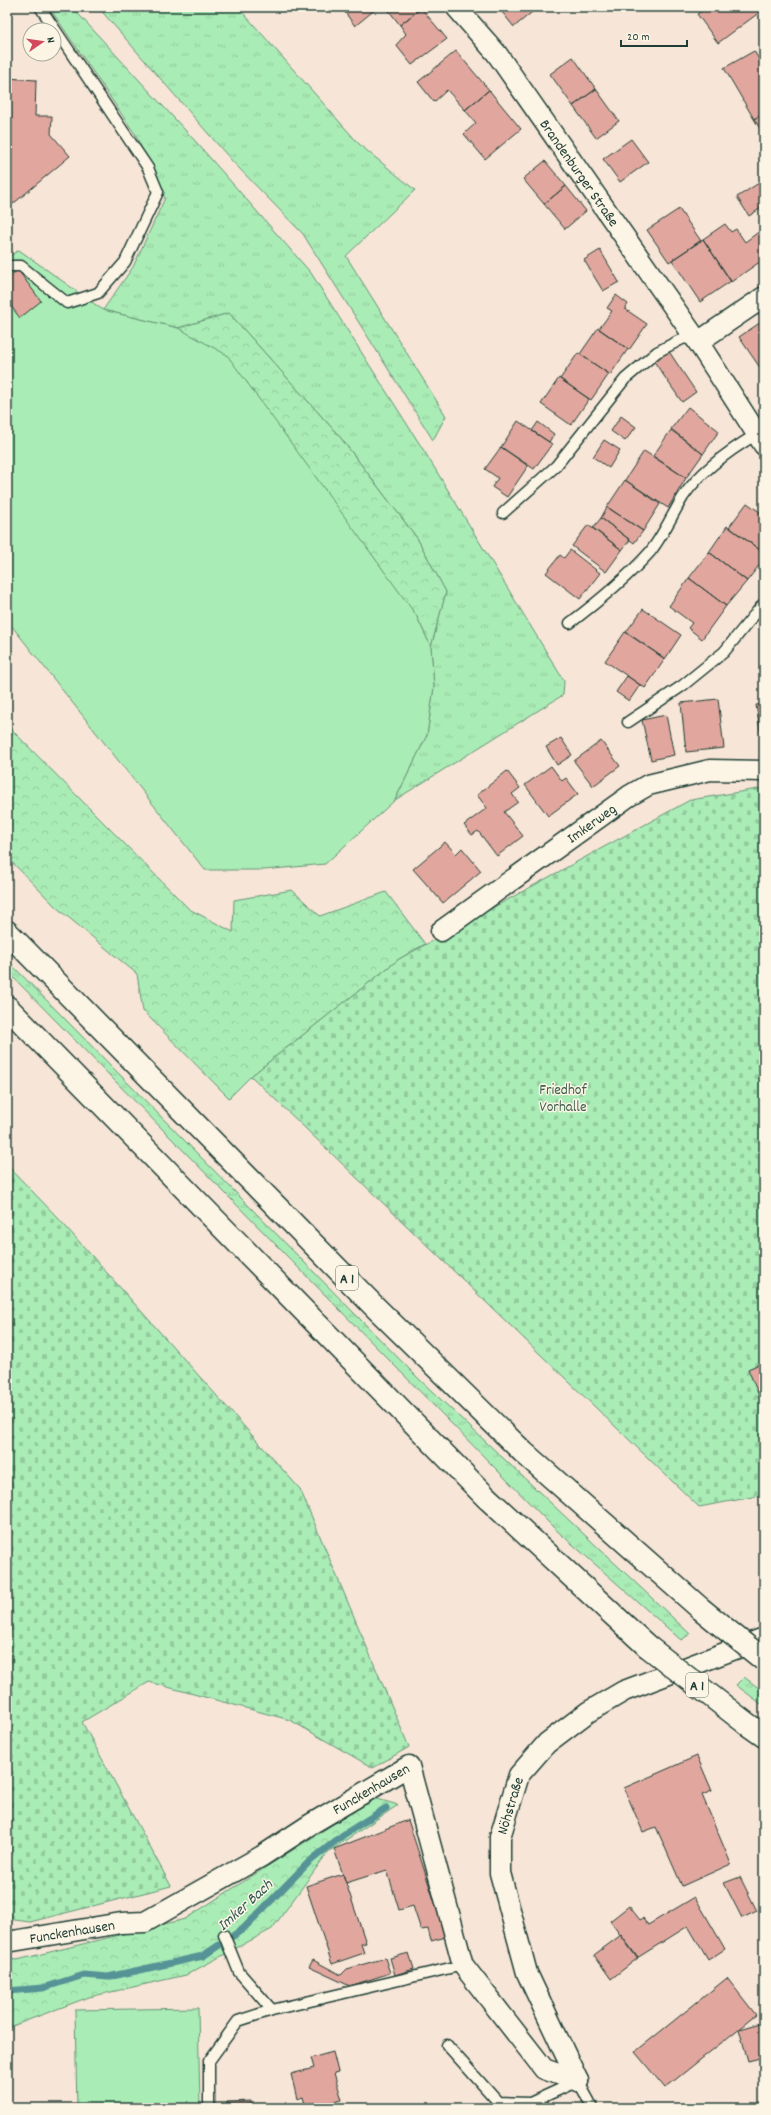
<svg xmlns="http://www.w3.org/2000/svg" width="771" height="2115" font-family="Dekko,sans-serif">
<defs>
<pattern id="grass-tufts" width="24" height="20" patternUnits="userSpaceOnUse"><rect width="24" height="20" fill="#aaecb6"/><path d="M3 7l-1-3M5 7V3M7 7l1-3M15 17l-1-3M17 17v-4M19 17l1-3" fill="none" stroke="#92cb9d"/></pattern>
<pattern id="forest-crowns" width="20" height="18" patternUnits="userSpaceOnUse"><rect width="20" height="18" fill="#aaecb6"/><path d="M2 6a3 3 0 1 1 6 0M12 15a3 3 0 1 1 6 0" fill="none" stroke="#92cb9d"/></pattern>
<pattern id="cemetery-stones" width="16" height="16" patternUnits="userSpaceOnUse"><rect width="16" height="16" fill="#aaecb6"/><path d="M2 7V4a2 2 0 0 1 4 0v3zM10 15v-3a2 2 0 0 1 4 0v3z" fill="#92cb9d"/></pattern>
</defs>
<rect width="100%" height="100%" fill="#f7e5d7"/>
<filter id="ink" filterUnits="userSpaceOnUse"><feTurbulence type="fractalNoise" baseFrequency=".025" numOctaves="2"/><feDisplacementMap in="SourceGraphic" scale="8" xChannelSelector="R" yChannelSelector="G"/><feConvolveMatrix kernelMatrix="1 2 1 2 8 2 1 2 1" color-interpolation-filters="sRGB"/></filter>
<g filter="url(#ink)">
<!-- grass -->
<path fill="url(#grass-tufts)" stroke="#649475" d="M 49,7 L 72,7 L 196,142 L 311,273 L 426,454 L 564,681 L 563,695 L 395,800 L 427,735 L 434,687 L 431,647 L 446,592 L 417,538 L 340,437 L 229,313 L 178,328 L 103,310 L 133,267 L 165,198 L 135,134 Z
M 98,7 L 238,7 L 360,145 L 415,190 L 346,256 L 446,416 L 433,440 L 303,234 L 233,162 Z
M 7,960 L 419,1379 L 690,1634 L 681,1640 L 554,1528 L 7,971 Z
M 744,1677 L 764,1692 L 764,1706 L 736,1685 Z"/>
<!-- forest -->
<path fill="url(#forest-crowns)" stroke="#649475" d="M 229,313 L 340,437 L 417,538 L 446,592 L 431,647 L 416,615 L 178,328 Z
M 7,725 L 189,909 L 233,932 L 234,900 L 292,890 L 320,916 L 386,892 L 425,944 L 399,959 L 251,1076 L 229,1098 L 143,1011 L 137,974 L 56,907 L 7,857 Z
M 374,1798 L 398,1805 L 328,1852 L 272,1929 L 186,1975 L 89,1997 L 7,2028 L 7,1959 L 17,1960 L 185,1919 Z"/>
<!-- cemetery -->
<path fill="url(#cemetery-stones)" stroke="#649475" d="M 764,788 L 764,1495 L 699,1507 L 251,1076 L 399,959 L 690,800 Z
M 7,1165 L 58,1218 L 300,1489 L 409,1747 L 373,1768 L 290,1720 L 149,1682 L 82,1722 L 171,1886 L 30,1922 L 7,1919 Z"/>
<!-- garden -->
<path fill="#aaecb6" stroke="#649475" d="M 19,250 L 103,310 L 178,328 L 227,355 L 416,615 L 431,647 L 434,687 L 427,735 L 395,800 L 325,864 L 264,870 L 205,870 L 7,620 L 7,258 Z
M 198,2008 L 200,2108 L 77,2108 L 75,2010 Z"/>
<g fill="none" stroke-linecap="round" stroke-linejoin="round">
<!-- stream -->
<path stroke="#579396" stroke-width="7" d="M 7,1991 L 43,1988 L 84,1975 L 108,1977 L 203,1956 L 243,1929 L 309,1862 L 343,1835 L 386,1808"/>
</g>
<!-- building -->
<path fill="#e1a79e" stroke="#1f3d34" d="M 341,7 L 376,7 L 377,8 L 355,26 Z
M 386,7 L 421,7 L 421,8 L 400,25 Z
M 498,7 L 536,7 L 537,8 L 514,27 Z
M 707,7 L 764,7 L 764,9 L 718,43 L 697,14 Z
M 421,8 L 447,39 L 412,65 L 396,45 L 406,34 L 400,25 Z
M 456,51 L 489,90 L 465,110 L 447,90 L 434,102 L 418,82 Z
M 754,51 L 764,68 L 764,113 L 754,119 L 724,68 Z
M 573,57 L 596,89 L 573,106 L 550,74 Z
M 7,78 L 36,80 L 35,116 L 52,116 L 51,134 L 70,156 L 7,209 Z
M 596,89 L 619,121 L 596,138 L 573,106 Z
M 489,90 L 521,129 L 485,159 L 464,134 L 476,123 L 465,110 Z
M 764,113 L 764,135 L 754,119 Z
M 631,139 L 648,162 L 620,182 L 603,159 Z
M 545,161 L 566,186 L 544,204 L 523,179 Z
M 759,183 L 764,191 L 764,206 L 749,216 L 737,197 Z
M 566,186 L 586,211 L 565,229 L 544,204 Z
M 679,209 L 701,241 L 669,262 L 647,230 Z
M 725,224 L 731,232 L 736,229 L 745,242 L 764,228 L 764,259 L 731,282 L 703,239 Z
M 703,239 L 731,281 L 700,302 L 672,260 Z
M 600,250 L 619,282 L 603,291 L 584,260 Z
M 18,270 L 41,301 L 20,318 L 7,301 L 7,278 Z
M 616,295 L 628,304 L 625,309 L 647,324 L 629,350 L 599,329 L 612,311 L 607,308 Z
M 764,320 L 764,371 L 763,372 L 739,337 Z
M 598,328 L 628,349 L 610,375 L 580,354 Z
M 668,350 L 696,392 L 682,402 L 653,360 Z
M 578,353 L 609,374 L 591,400 L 560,379 Z
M 559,378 L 589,399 L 571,425 L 541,404 Z
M 688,407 L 719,431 L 703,454 L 671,429 Z
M 621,416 L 636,427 L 625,441 L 611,431 Z
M 518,421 L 552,444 L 534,469 L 501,447 Z
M 538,422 L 554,434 L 549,442 L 532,431 Z
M 671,430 L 703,454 L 686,478 L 653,456 Z
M 604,440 L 620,450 L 609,468 L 593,457 Z
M 501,447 L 528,466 L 507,497 L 492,487 L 498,478 L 485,469 Z
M 644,451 L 686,478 L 668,508 L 625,480 Z
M 625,480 L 660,504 L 643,531 L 607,507 Z
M 747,503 L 764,515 L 764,553 L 729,527 Z
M 607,507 L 643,531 L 634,543 L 601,518 Z
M 601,518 L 630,540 L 622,550 L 593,528 Z
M 588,525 L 622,550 L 606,572 L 572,546 Z
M 727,526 L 764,553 L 764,559 L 747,581 L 709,552 Z
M 570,550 L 600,573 L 580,599 L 546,573 L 560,555 L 564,558 Z
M 709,552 L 747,581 L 726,606 L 689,578 Z
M 689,578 L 726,606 L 702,639 L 688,628 L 692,623 L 669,606 Z
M 643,609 L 681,635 L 665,659 L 626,632 Z
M 625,632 L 665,659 L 645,688 L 605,661 Z
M 627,676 L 640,685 L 629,701 L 616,692 Z
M 718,699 L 724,748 L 686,752 L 681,703 Z
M 764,704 L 764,742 L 762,742 L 756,705 Z
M 666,715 L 674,755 L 651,760 L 642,720 Z
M 561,738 L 572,755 L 557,765 L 546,747 Z
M 601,741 L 620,766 L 593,786 L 574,761 Z
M 551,766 L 562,781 L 566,778 L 578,794 L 548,816 L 525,785 Z
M 507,771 L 520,788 L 512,794 L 518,802 L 504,812 L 523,836 L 497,856 L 478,831 L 472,835 L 464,825 L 487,808 L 477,795 Z
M 445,842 L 456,854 L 462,848 L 481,871 L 443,903 L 413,869 Z
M 764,1362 L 764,1408 L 748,1369 Z
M 697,1756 L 712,1791 L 702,1795 L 731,1864 L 682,1886 L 656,1827 L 643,1832 L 624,1788 Z
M 408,1820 L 446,1937 L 431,1941 L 428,1929 L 421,1930 L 413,1906 L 399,1910 L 387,1870 L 346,1883 L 334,1849 Z
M 343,1874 L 366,1943 L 361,1944 L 364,1953 L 332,1964 L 306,1886 Z
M 740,1877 L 757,1911 L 742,1918 L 724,1883 Z
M 695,1897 L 725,1949 L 708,1960 L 688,1926 L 637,1958 L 610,1921 L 629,1906 L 640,1920 L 643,1918 L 648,1925 Z
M 621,1935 L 638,1958 L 611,1979 L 594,1955 Z
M 409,1953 L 414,1969 L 395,1975 L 390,1958 Z
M 385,1958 L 390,1973 L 350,1986 L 309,1967 L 313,1960 L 341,1975 L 347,1969 Z
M 727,1978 L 756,2015 L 665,2088 L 635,2052 Z
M 764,2022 L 764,2057 L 748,2061 L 739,2029 Z
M 333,2052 L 338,2072 L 334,2073 L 342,2100 L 330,2103 L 331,2108 L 306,2108 L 303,2097 L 297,2099 L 291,2074 L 314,2068 L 311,2058 Z
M 251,2101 L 251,2108 L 227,2108 L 227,2102 Z"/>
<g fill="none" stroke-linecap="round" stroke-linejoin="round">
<defs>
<path id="lane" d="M 7,266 L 21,266 L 67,303 L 98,293 L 125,262 L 158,192 L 148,168 L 40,7
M 503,513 L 556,466 L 625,379 L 657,352 L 684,338 L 695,341
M 570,623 C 599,601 626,579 650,552 C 663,536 672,515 683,497 C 701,470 730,450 757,434
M 628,722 L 682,686 L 724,652 L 764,603
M 224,1935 L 239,1972 L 272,2010 L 463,1965
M 447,2045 L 498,2102 L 530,2103 L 578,2081 L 593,2108
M 209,2108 L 209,2061 L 238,2021 L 272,2010"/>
<g id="street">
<path id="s1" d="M 456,7 L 497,54 L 698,342 L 764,445"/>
<path d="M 698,342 L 764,297"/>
<path id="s2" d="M 441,931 L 629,796 L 648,785 L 710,770 L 764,771"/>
<path id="s3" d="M 7,1942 L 121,1923 L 145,1922 L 262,1856 L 311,1824 L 409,1766 L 463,1965 L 544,2069 L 578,2081"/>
<path id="s4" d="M 578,2081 L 527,1973 L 500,1873 L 500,1837 L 519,1775 L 547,1743 L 588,1712 L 624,1691 L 764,1638"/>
</g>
<path id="highway" d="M 7,932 L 374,1306 L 523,1452 L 701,1609
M 7,1007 L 486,1497 L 647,1646
M 747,1724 L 764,1736"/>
</defs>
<!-- lane casing -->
<use href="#lane" stroke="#1f3d34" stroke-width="13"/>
<!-- street casing -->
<use href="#street" stroke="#1f3d34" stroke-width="23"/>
<!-- highway casing -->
<use href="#highway" stroke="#1f3d34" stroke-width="25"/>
<!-- lane -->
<use href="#lane" stroke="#fcf5e5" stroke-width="10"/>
<!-- street -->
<use href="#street" stroke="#fcf5e5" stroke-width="20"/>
<!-- highway -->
<use href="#highway" stroke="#fcf5e5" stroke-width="22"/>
<defs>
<path id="highway-bridge" d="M 701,1609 L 764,1660
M 647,1646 L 747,1724"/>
</defs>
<!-- highway-bridge casing -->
<use href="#highway-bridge" stroke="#1f3d34" stroke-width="25" stroke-linecap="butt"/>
<!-- highway-bridge -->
<use href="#highway-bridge" stroke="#fcf5e5" stroke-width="22"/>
</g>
</g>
<g text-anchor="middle" stroke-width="3" stroke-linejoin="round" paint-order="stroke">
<!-- shield labels -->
<g fill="#fcf5e5" stroke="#617469" stroke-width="1">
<rect x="336" y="1266" width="22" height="24" rx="3"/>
<rect x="686" y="1673" width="22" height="24" rx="3"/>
</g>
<g font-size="14" font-weight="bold" fill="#1f3d34">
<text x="347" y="1283">A 1</text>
<text x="697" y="1690">A 1</text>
</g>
<!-- street labels -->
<g font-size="15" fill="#1f3d34" stroke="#fcf5e5">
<text dy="5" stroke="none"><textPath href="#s1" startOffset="207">Brandenburger Straße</textPath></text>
<text dy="5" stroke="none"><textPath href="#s2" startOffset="185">Imkerweg</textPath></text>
<text dy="5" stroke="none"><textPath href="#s3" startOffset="402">Funckenhausen</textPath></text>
<text dy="5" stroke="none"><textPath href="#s4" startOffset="292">Nöhstraße</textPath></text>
<text dy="5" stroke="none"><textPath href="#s3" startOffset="66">Funckenhausen</textPath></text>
</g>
<!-- park labels -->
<g font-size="15" fill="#3b604e" stroke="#fcf5e5">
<text x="563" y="1094">Friedhof<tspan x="563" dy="17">Vorhalle</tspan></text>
</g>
<!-- water labels -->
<g font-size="16" font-style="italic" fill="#325a55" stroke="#fcf5e5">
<text transform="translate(244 1904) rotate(-42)" y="6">Imker Bach</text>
</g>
</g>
<!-- margin -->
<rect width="771" height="2115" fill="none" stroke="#fcf5e5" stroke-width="24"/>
<rect x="12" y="12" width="747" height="2091" fill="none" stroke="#1f3d34" stroke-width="1.5" filter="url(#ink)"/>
<!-- north arrow -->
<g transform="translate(42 42) rotate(77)"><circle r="19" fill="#fcf5e5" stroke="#a4ab9e"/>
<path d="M0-3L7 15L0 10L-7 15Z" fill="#d1495b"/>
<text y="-6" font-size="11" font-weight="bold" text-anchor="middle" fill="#1f3d34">N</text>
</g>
<!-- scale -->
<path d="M621 40v6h66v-6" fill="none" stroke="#1f3d34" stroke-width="2"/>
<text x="627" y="40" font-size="12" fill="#1f3d34" stroke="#fcf5e5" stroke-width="3" paint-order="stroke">20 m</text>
</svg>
